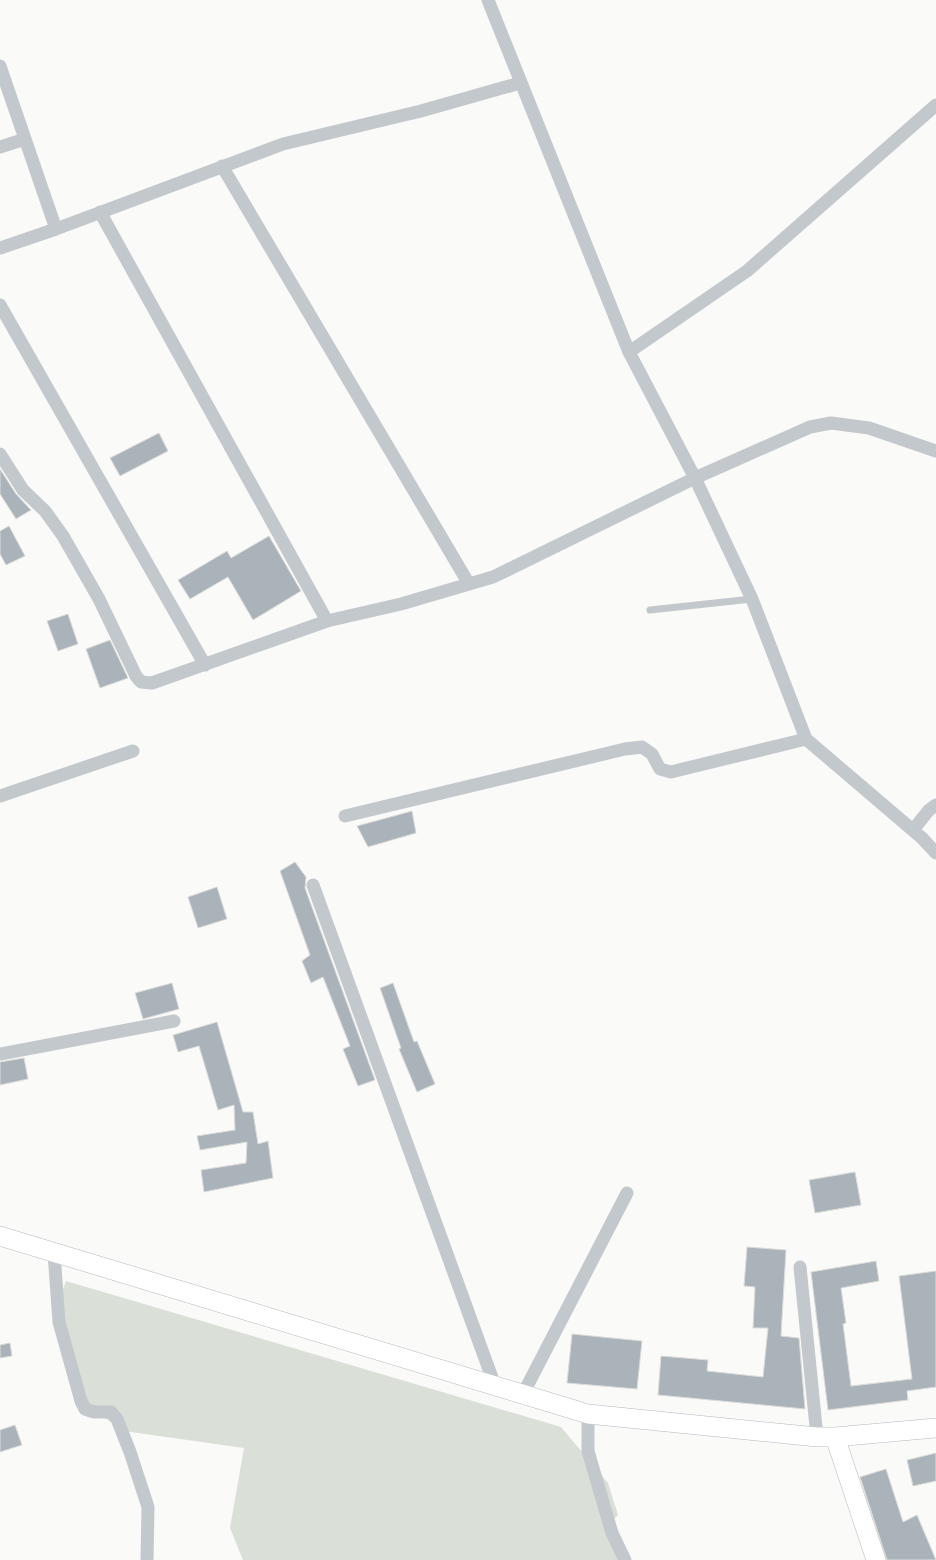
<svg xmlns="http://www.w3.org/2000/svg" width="936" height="1560" font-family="'DejaVu Sans',sans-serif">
<rect width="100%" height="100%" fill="#fafaf8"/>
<!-- green -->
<path fill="#dadfd7" d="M 66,1281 L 561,1427 L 608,1483 L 618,1515 L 609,1524 L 627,1560 L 243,1560 L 230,1528 L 244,1448 L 124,1431 L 89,1407 L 59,1302 Z"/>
<!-- building -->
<path fill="#aab3b9" stroke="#dcdcda" d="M 159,433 L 168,451 L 120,476 L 110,458 Z
M 0,469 L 16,494 L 31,510 L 16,519 L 0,494 Z
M 9,526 L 25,556 L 6,565 L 0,554 L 0,531 Z
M 269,536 L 301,591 L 253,620 L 228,577 L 190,599 L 178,580 L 227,551 L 231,558 Z
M 68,614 L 78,644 L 58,651 L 47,621 Z
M 110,640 L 128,678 L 100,688 L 86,649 Z
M 412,811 L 416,833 L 368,847 L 357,826 Z
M 295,862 L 306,877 L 305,888 L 375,1080 L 358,1086 L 343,1049 L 350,1046 L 323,977 L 311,983 L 302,961 L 310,955 L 280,871 Z
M 217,887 L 227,919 L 198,928 L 188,897 Z
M 172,983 L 179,1009 L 143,1019 L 135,993 Z
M 393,983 L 414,1042 L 417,1041 L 435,1084 L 417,1092 L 399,1049 L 401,1048 L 380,988 Z
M 217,1022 L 243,1112 L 253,1112 L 258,1144 L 268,1141 L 273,1178 L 204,1192 L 201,1170 L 246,1163 L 247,1142 L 200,1150 L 197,1136 L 235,1130 L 234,1105 L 218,1110 L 199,1046 L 178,1052 L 173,1035 Z
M 24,1058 L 28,1079 L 0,1085 L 0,1062 Z
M 855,1172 L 861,1205 L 815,1213 L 809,1180 Z
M 747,1247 L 786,1250 L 781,1336 L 799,1338 L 805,1409 L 658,1395 L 661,1356 L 708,1360 L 707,1371 L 763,1377 L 768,1328 L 753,1328 L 755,1287 L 744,1286 Z
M 876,1261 L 879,1281 L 841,1288 L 846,1323 L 843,1324 L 851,1386 L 912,1379 L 899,1276 L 936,1271 L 936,1387 L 907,1391 L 908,1400 L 828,1410 L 811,1272 Z
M 572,1334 L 642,1341 L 637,1389 L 567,1383 Z
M 10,1343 L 12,1356 L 0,1358 L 0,1345 Z
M 15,1425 L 22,1445 L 0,1452 L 0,1430 Z
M 936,1453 L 936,1481 L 913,1486 L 907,1460 Z
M 886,1469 L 903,1522 L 917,1515 L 936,1560 L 887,1560 L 860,1477 Z"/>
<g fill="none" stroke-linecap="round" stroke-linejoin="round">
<defs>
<path id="secondary" d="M 0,1236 L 588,1414 L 817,1437 L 835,1437 L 936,1428
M 835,1437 L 876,1560"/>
</defs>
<!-- secondary casing -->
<use href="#secondary" stroke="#b3babf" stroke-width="20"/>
<!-- lane -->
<path stroke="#c3c8cc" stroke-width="7" d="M 650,610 L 752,599"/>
<!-- street -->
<path stroke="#c3c8cc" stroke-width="13" d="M 488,0 L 629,352 L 695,478 L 752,599 L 806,739 L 922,838 L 936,853
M 0,66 L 56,229
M 0,147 L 25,139
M 222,166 L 469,584
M 100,212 L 327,621
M 0,248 L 56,229 L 283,144 L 421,111 L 520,83
M 0,305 L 205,665
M 629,352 L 747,271 L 936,105
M 0,454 L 23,490 L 45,511 L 63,536 L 99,599 L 136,676 L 141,682 L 152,683 L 327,621 L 401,604 L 493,577 L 695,478 L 810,427 L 831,423 L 869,428 L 936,451
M 0,796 L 133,751
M 345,816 L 625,749 L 642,747 L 652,754 L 660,769 L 671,772 L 806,739
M 913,830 L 929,810 L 936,805
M 313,885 L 495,1386
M 0,1054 L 174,1021
M 54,1253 L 59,1322 L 81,1401 L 85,1409 L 94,1412 L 111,1412 L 117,1419 L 130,1452 L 148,1507 L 147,1560
M 800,1267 L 817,1437
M 523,1394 L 627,1193
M 588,1414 L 588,1451 L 612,1533 L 625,1560"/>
<!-- secondary -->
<use href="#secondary" stroke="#fff" stroke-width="19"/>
</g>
</svg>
